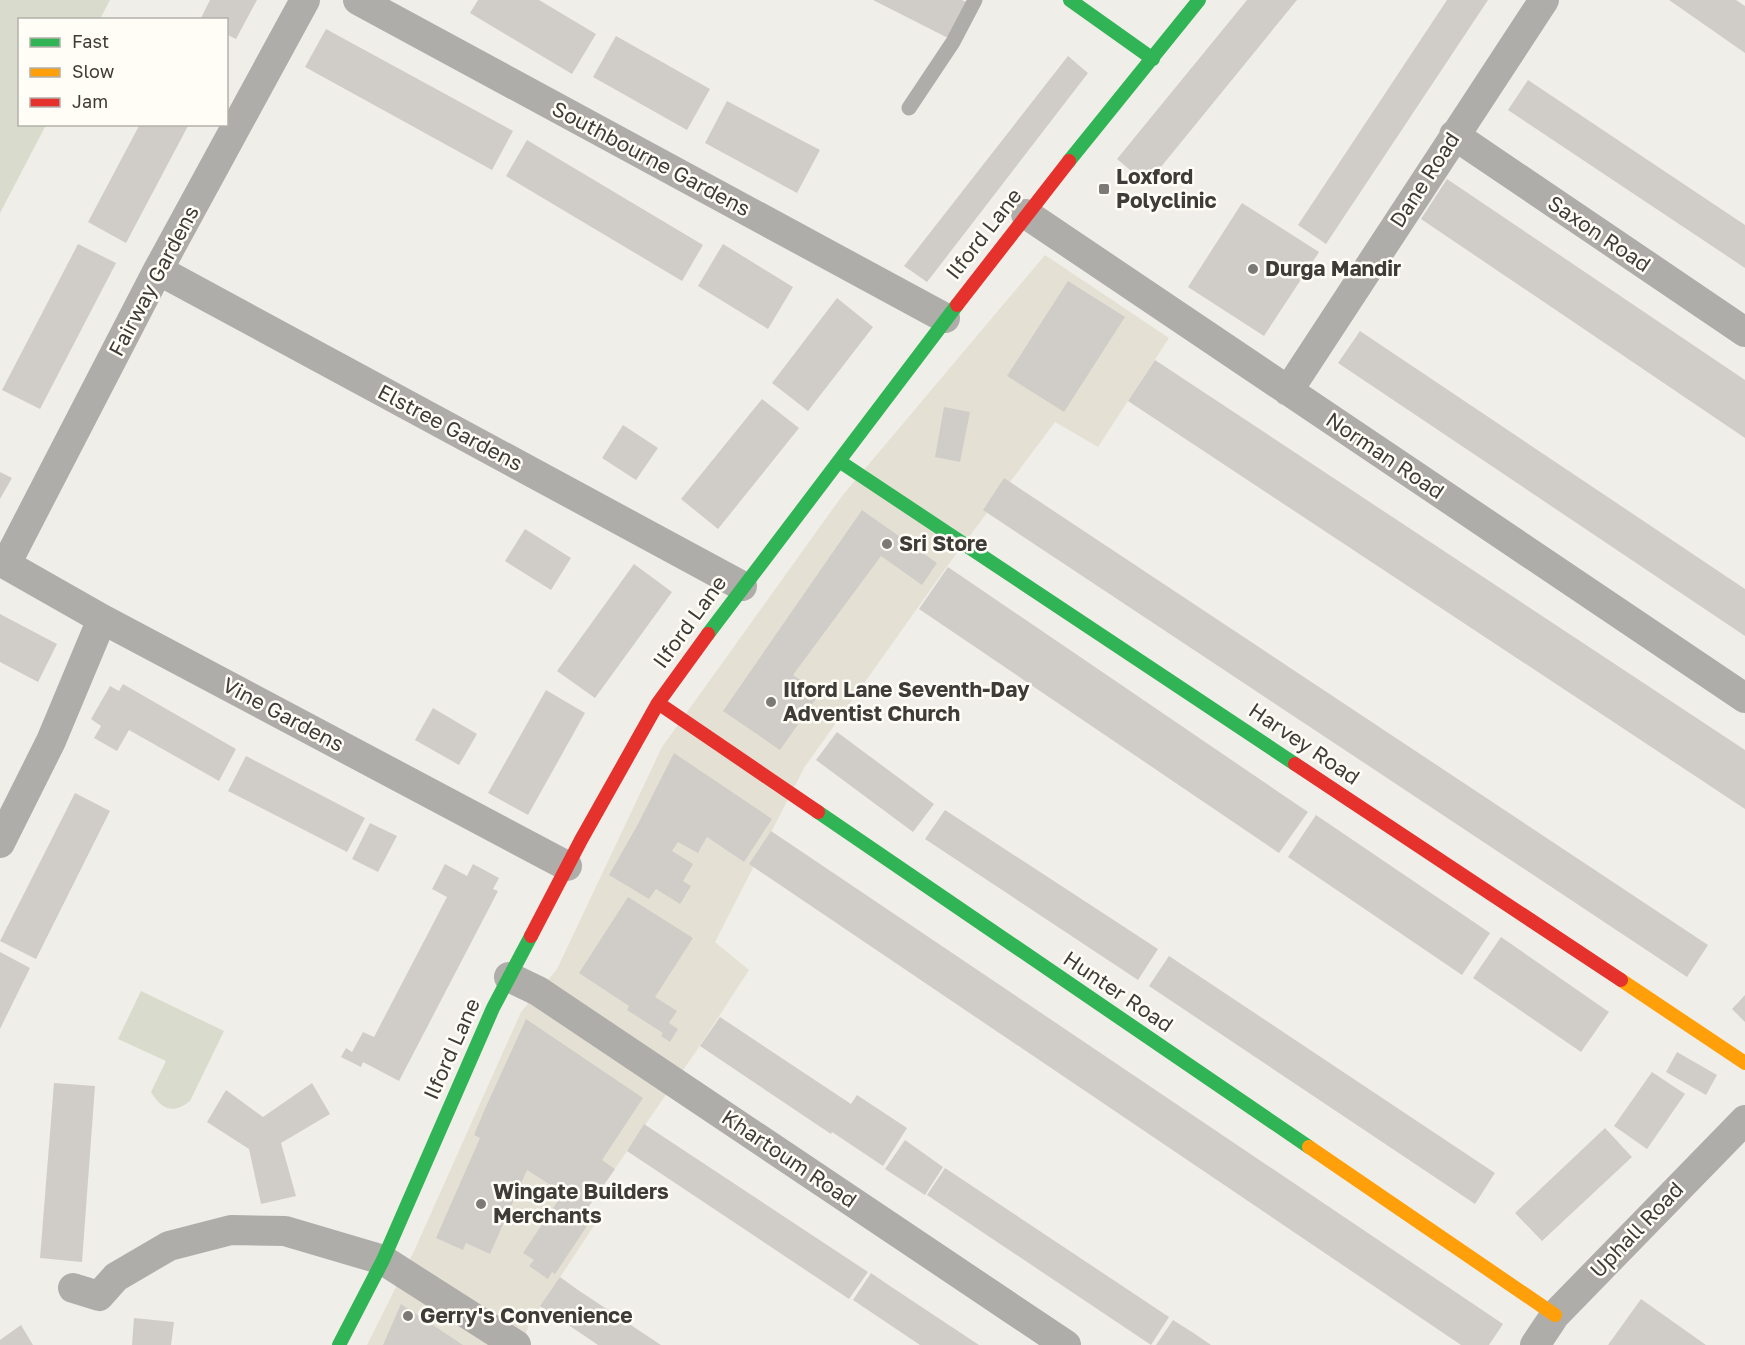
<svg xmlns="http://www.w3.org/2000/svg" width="1745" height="1345" font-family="'Golos Text',sans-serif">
<rect width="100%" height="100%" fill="#f0eee8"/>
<!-- built -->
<path fill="#e5e0d4" d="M 1045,255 L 1169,338 L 1098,447 L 1055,422 L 948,565 L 804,768 L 715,942 L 749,970 L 699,1047 L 587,1209 L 599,1218 L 530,1323 L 521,1345 L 367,1345 L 415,1249 L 521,1012 L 557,969 L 662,747 L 842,496 Z"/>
<!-- green -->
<path fill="#d9dccc" d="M 0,0 L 110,0 L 100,19 L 20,20 L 20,124 L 46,125 L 0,213 Z
M 141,991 L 224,1031 L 190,1101 C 173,1115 161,1109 151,1092 L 166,1061 L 118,1039 Z"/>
<!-- building -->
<path fill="#d0cdc9" d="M 210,0 L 257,0 L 236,39 L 226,34 L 226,20 L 200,20 Z
M 478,0 L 539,0 L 596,34 L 572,74 L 470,13 Z
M 873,0 L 962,0 L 966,2 L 948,38 Z
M 1247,0 L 1297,0 L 1147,184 L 1117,159 Z
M 1447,0 L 1488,0 L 1326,244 L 1298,225 Z
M 1669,0 L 1736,0 L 1745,6 L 1745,53 Z
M 326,29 L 513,131 L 492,170 L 305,67 Z
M 616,36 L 710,89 L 687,130 L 593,77 Z
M 1068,56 L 1088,73 L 934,273 L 927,282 L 904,266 Z
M 1528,80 L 1745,225 L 1745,268 L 1508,110 Z
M 727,101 L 820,150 L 797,193 L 705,143 Z
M 140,124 L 189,124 L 126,243 L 88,222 Z
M 527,140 L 703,245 L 682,281 L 506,176 Z
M 1447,179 L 1745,380 L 1745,438 L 1421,219 Z
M 1242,203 L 1319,252 L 1264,336 L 1188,287 Z
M 78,244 L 116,263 L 40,409 L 2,390 Z
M 723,244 L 793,287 L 768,329 L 698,286 Z
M 1068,281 L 1125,317 L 1064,412 L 1007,376 Z
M 837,298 L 873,327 L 808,411 L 772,383 Z
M 1360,331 L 1745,589 L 1745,636 L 1338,363 Z
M 1155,360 L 1745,750 L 1745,809 L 1128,401 Z
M 762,399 L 799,428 L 718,529 L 681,499 Z
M 944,407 L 970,412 L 960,462 L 935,457 Z
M 623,425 L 658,448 L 636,480 L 602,458 Z
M 0,472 L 12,478 L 0,499 Z
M 1004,478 L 1708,945 L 1687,977 L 983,510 Z
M 862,510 L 937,563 L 922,585 L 881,556 L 793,675 L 820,693 L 780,750 L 723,711 Z
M 525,529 L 571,558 L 551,590 L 505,561 Z
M 634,564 L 672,592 L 595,698 L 557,671 Z
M 948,567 L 1308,812 L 1279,853 L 919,609 Z
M 0,614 L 57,644 L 38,682 L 0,662 Z
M 123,684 L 236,749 L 219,781 L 129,730 L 117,751 L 94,738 L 101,726 L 91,719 L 110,686 L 119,691 Z
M 546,690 L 585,713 L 528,815 L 488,793 Z
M 433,708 L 477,734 L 459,765 L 415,740 Z
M 837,732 L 934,804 L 913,832 L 816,760 Z
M 674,753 L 772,819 L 744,862 L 707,837 L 698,853 L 678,842 L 672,851 L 693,864 L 683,881 L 691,886 L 680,904 L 656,889 L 649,899 L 609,875 L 638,824 Z
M 246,756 L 365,818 L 347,852 L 228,791 Z
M 75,793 L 110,811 L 36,959 L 0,941 Z
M 945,810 L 1158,949 L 1138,980 L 925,839 Z
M 1316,815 L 1490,933 L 1462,975 L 1288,857 Z
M 370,823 L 397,836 L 378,872 L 352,859 Z
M 771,831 L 1503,1324 L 1489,1345 L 1461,1345 L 749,864 Z
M 445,864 L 467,876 L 473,864 L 499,878 L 493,889 L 498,891 L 399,1081 L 363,1062 L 361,1067 L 341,1057 L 346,1048 L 352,1052 L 363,1032 L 374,1037 L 447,897 L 432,889 Z
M 628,897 L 693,938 L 655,997 L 677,1011 L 669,1023 L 678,1029 L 670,1042 L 661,1036 L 663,1033 L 627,1010 L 629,1006 L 579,973 Z
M 1501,937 L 1609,1012 L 1581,1052 L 1473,978 Z
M 0,952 L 30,968 L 0,1029 Z
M 1169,956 L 1495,1173 L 1475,1204 L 1149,986 Z
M 1745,995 L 1745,1022 L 1732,1009 Z
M 720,1017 L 851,1104 L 857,1095 L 907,1128 L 883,1166 L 832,1132 L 831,1134 L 700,1046 Z
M 526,1019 L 643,1098 L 602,1160 L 615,1169 L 587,1209 L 595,1214 L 555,1274 L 552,1272 L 548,1279 L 529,1266 L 534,1260 L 523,1253 L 563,1193 L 527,1170 L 490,1254 L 466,1243 L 463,1250 L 436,1238 L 480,1138 L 474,1135 L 484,1111 Z
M 1677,1052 L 1717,1075 L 1706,1095 L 1666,1072 Z
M 1652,1072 L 1685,1094 L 1647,1149 L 1614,1126 Z
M 54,1083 L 95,1086 L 82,1262 L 40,1258 Z
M 312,1083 L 330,1114 L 281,1143 L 296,1196 L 261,1204 L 249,1149 L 207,1122 L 226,1090 L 263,1117 Z
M 644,1124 L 868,1272 L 849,1299 L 627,1151 Z
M 1605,1128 L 1632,1157 L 1542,1241 L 1515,1213 Z
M 905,1140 L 943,1167 L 925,1195 L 885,1169 Z
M 945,1168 L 1169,1317 L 1151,1345 L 927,1195 Z
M 871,1273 L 890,1286 L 979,1345 L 920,1345 L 853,1300 Z
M 560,1277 L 578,1290 L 661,1345 L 598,1345 L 558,1318 L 540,1306 Z
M 1641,1299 L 1706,1345 L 1608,1345 Z
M 401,1304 L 463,1345 L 383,1345 Z
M 134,1318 L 174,1322 L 171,1345 L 132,1345 Z
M 1173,1320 L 1192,1332 L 1211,1345 L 1156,1345 Z
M 21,1325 L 33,1345 L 0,1345 L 0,1340 Z"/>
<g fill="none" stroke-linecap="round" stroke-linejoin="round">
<!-- lane -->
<path stroke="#aeadaa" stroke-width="15" d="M 909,108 L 953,42 L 975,0"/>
<!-- street -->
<path stroke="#aeadaa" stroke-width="30" d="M 358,0 L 945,318
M 1454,135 L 1745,332
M 1026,214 L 1745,698
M 158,270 L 742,586
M 1288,391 L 1544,0
M 0,561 L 102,619 L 567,866
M 6,564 L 158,270 L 305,0
M 0,843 L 51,741 L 102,619
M 509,977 L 538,991 L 1066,1345
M 73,1288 L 99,1296 L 116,1277 L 169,1246 L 231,1230 L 285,1231 L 383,1260 L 516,1345
M 1535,1345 L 1555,1315 L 1745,1120"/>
<!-- fast -->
<path stroke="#30b455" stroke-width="14" d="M 1070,0 L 1153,59
M 1069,161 L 1199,0
M 839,461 L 1295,764
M 708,634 L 957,305
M 818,812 L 1309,1147
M 339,1345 L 383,1260 L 493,1008 L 531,936"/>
<!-- slow -->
<path stroke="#ff9f0a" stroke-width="14" d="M 1621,980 L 1745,1063
M 1309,1147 L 1555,1315"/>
<!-- jam -->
<path stroke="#e5322d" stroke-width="14" d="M 957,305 L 1069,161
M 658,703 L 818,812
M 1295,764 L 1621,980
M 531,936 L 581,840 L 658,703 L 708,634"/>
</g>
<!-- markers -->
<g fill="#7c7a76" stroke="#fffdf6" stroke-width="2">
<rect x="1098" y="183" width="12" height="12" rx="3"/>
<circle cx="1253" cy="269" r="6"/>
<circle cx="887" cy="544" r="6"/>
<circle cx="771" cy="702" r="6"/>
<circle cx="481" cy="1204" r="6"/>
<circle cx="408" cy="1316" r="6"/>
</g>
<g text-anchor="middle" stroke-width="5" stroke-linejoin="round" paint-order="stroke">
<!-- street labels -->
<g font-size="21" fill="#3e3c38" stroke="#fffdf6">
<text transform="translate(651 159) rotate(28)" y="7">Southbourne Gardens</text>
<text transform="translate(1425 180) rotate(-57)" y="7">Dane Road</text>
<text transform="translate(984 234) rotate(-52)" y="7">Ilford Lane</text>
<text transform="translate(1599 234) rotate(34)" y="7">Saxon Road</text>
<text transform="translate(154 281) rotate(-62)" y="7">Fairway Gardens</text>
<text transform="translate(450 428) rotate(28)" y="7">Elstree Gardens</text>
<text transform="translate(1385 456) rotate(34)" y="7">Norman Road</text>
<text transform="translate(690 622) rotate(-54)" y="7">Ilford Lane</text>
<text transform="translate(283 715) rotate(28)" y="7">Vine Gardens</text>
<text transform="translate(1304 744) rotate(34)" y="7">Harvey Road</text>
<text transform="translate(1118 992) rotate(34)" y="7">Hunter Road</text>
<text transform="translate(452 1049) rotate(-66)" y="7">Ilford Lane</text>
<text transform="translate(789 1159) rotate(34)" y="7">Khartoum Road</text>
<text transform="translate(1637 1230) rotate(-46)" y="7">Uphall Road</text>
</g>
<!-- poi labels -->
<g font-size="21" font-weight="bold" fill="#3e3c38" stroke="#fffdf6" text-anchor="start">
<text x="1116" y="184">Loxford<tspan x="1116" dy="24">Polyclinic</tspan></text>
<text x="1265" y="276">Durga Mandir</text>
<text x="899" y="551">Sri Store</text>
<text x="783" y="697">Ilford Lane Seventh-Day<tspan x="783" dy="24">Adventist Church</tspan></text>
<text x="493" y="1199">Wingate Builders<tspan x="493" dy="24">Merchants</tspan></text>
<text x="420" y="1323">Gerry's Convenience</text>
</g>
</g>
<!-- legend -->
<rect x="18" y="18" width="210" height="108" fill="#fffdf6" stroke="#b2b0aa" stroke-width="1.5"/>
<rect x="30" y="38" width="30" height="9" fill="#30b455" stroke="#b2b0aa" stroke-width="1.5"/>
<text x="72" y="48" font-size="18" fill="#3e3c38">Fast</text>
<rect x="30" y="68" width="30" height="9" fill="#ff9f0a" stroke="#b2b0aa" stroke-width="1.5"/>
<text x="72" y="78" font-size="18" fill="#3e3c38">Slow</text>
<rect x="30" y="98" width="30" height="9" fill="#e5322d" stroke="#b2b0aa" stroke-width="1.5"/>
<text x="72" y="108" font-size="18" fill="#3e3c38">Jam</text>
</svg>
